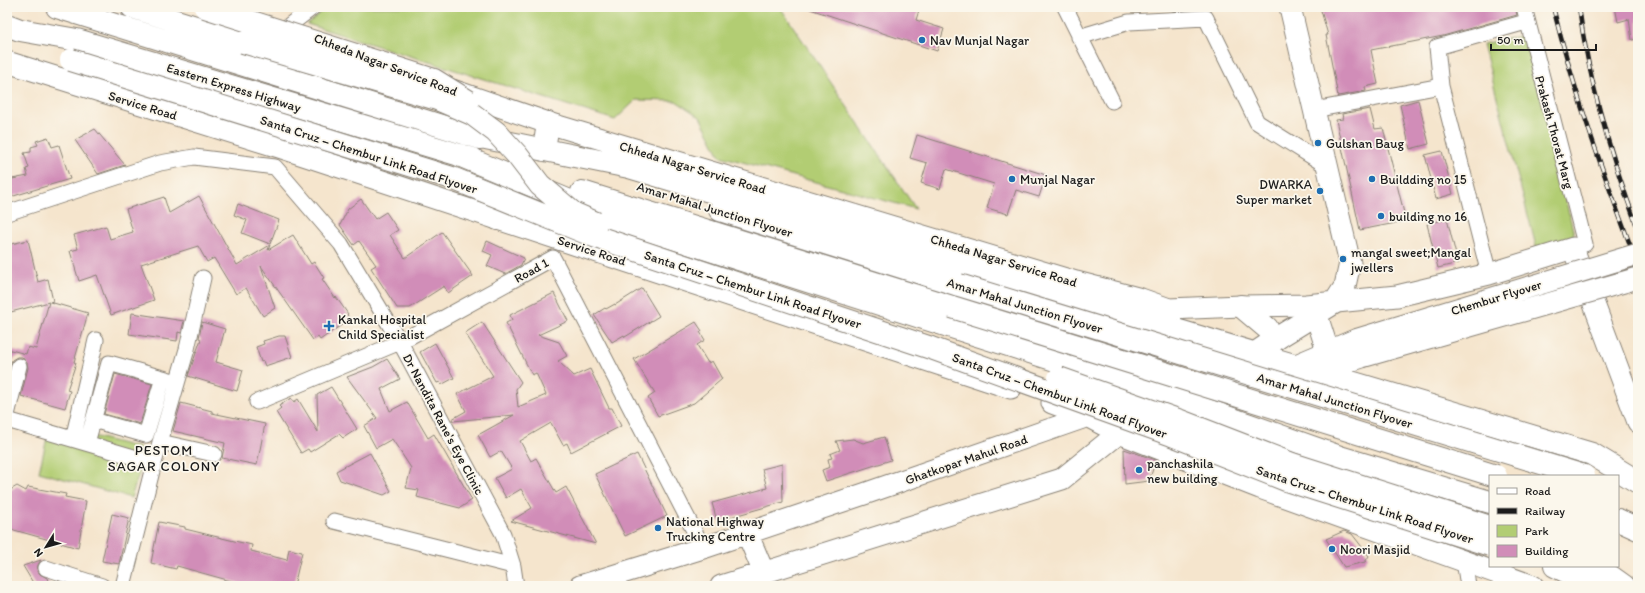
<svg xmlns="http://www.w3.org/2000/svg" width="1645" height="593" font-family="Itim,sans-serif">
<rect width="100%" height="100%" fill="#fbf7ec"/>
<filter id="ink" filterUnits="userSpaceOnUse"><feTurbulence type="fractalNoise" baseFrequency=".025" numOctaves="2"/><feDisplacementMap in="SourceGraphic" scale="8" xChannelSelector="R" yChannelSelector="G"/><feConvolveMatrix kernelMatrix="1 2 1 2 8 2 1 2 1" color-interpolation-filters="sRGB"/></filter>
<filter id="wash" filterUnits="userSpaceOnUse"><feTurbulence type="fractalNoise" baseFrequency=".012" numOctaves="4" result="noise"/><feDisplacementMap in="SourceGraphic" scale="16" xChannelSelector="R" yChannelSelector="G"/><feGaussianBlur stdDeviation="0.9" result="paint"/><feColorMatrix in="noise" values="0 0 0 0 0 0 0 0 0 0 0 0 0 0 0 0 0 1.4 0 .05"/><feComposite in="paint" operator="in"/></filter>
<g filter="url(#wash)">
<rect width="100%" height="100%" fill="#f5e5cd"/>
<!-- green -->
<path fill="#b2cd73" stroke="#677448" d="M 328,7 L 780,7 L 916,209 L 720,156 L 700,117 L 676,101 L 636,100 L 615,120 L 307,24 Z
M 1525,35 L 1575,238 L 1537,250 L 1483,44 Z
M 50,425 L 147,450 L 131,498 L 39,472 Z"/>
<g id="blocks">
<!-- building -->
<path fill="#d18db8" d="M 810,7 L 920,7 L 916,20 L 944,29 L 937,51 L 810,9 Z
M 1320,7 L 1515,7 L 1517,15 L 1443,36 L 1371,50 L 1378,84 L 1365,87 L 1366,91 L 1338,96 L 1326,35 L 1328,35 Z
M 1615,7 L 1638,7 L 1638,39 L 1632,40 L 1629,19 L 1618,22 Z
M 1418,100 L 1429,144 L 1410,149 L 1400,105 Z
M 1370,109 L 1375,129 L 1383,128 L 1406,221 L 1360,230 L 1336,120 L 1343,119 L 1342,114 Z
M 95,129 L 125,165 L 98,174 L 75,140 Z
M 917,135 L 1046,175 L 1039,197 L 1016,190 L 1008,214 L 987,208 L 994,184 L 946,169 L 940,189 L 921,183 L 927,163 L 910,158 Z
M 48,137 L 52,147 L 59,145 L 70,179 L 7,198 L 7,180 L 28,176 L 26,169 L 29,168 L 24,153 L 31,152 L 31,147 L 38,145 L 36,141 Z
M 1442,151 L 1453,194 L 1436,199 L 1425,155 Z
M 199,196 L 237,265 L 270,245 L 268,250 L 293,235 L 311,264 L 314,262 L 324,278 L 322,279 L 335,298 L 336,297 L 348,314 L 347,315 L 350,319 L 320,340 L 318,337 L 313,340 L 261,266 L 275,308 L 263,316 L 246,288 L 236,294 L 214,258 L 207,262 L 198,246 L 141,264 L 154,300 L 111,315 L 97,275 L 79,281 L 70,251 L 78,249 L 74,235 L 106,226 L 110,239 L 133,232 L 126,209 L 164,197 L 169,213 Z
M 361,199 L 375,219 L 386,212 L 398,230 L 390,235 L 405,258 L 442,232 L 473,276 L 448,293 L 444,286 L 410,308 L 397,308 L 371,268 L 376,265 L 359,241 L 354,245 L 340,225 L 348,209 Z
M 238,204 L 279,220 L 270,244 L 242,233 L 247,220 L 234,215 Z
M 1447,219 L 1458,263 L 1438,268 L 1427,224 Z
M 28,240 L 38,282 L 48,279 L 53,301 L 50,302 L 88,313 L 74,362 L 76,363 L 67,390 L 70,391 L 65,408 L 21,396 L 28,368 L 27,363 L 22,357 L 17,357 L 12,360 L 7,377 L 7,349 L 26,354 L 28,347 L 36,349 L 49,302 L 7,313 L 7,245 Z
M 487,241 L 524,258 L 521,265 L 505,274 L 487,266 L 492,255 L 483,251 Z
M 642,288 L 659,316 L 625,337 L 624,335 L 612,342 L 594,315 L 605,308 L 606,309 L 615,304 L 615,305 Z
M 554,293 L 568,321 L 538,335 L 559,342 L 567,356 L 558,361 L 574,376 L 590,369 L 609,408 L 612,408 L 621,426 L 571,452 L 567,443 L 563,445 L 551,423 L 520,441 L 531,461 L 536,458 L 556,493 L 566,487 L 596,544 L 511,521 L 532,508 L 521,489 L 506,498 L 495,478 L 512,469 L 501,451 L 490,457 L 478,435 L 514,415 L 453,421 L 452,419 L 466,411 L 457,394 L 493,376 L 465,333 L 482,322 L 521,382 L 516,389 L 518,407 L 546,395 L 536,373 L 532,375 L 506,323 L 512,320 L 510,315 Z
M 132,313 L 184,321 L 181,333 L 178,332 L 177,341 L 129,334 Z
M 202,322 L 225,329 L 216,362 L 243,370 L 237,391 L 188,376 L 201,339 L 199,338 Z
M 696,322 L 702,331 L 700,332 L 705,340 L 697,345 L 708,363 L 712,361 L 722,379 L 694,403 L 658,416 L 648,398 L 655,393 L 634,359 Z
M 279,336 L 285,336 L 292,357 L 265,366 L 263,361 L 261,362 L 256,347 L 264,344 L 263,341 Z
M 435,343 L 454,378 L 441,385 L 440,382 L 437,383 L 420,352 Z
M 387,359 L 400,379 L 381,389 L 390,411 L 407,402 L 428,438 L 434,434 L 472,500 L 460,508 L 417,497 L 419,490 L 406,488 L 411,468 L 392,439 L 376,448 L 364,426 L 377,418 L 347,377 L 373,367 Z
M 115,374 L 152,384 L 140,424 L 104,414 Z
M 331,387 L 357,429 L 343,438 L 339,434 L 310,452 L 308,449 L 301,453 L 276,412 L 281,408 L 279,406 L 291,398 L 294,402 L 298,399 L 318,432 L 317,395 Z
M 181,403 L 212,411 L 212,413 L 265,424 L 257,465 L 222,458 L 225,443 L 173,431 Z
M 884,437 L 891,460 L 826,481 L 822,470 L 830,467 L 828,459 L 832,458 L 830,454 L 840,450 L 836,441 L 853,439 L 863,443 Z
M 1124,449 L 1156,460 L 1149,481 L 1125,484 Z
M 370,453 L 391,491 L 384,495 L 340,480 L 336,471 Z
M 637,454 L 667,516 L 625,536 L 595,474 Z
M 782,464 L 783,502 L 717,521 L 712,503 L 767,488 L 762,469 Z
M 17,486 L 26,491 L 28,487 L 66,494 L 65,497 L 86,501 L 78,548 L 7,528 L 7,492 Z
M 112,514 L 129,518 L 119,564 L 102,561 Z
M 159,522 L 185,527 L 185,529 L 230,540 L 252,545 L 251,551 L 287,560 L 289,549 L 302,552 L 294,586 L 249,586 L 177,566 L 176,569 L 151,563 Z
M 1344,531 L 1352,534 L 1369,556 L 1365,562 L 1344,567 L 1326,539 Z
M 41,560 L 38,565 L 37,570 L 40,574 L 47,578 L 50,586 L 35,586 L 23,566 Z"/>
</g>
</g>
<g filter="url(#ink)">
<use href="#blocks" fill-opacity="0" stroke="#888074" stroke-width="1"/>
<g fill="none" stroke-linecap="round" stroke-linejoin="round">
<defs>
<path id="street" d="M 1065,7 L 1112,101
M 1524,7 L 1585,244 L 1573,248
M 287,27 L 313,7
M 1079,37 L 1129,22 L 1206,18 L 1257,122 L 1327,166
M 1314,110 L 1441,86
M 7,213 L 160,163 L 194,157 L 275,167 L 341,244 L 400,342 L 503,534 L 513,566 L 516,586
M 1489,274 L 1441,86 L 1437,47 L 1526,22
M 257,402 L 400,342 L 553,258 L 703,548
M 7,415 L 19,366
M 7,420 L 154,463
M 93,420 L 146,435 L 163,378
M 73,439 L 96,340
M 160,442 L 214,454
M 87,443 L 109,363 L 177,382
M 334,521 L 513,566
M 1464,561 L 1468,586
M 46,568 L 102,586
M 123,586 L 154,463 L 187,349 L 203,278"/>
<path id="secondary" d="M 1290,7 L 1350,263 L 1345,286 L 1334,303
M 7,62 L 279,147 L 1011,388
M 452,90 L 548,123 L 1076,282 L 1141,299 L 1169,309 L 1241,306 L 1306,305 L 1397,296 L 1489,274 L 1573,248 L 1638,422
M 1310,375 L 1362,357
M 1197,386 L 1296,365 L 1355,340
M 1052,403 L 1087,416 L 1119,433 L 1260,488 L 1533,586
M 747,533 L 764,573
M 580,586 L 703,548 L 864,494 L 1094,414
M 721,586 L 1062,479 L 1119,433 L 1131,429"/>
<path id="highway" d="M 57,7 L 480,138
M 132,7 L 243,42
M 7,25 L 20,30 L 77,40 L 473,159
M 466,134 L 629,167 L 1592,454 L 1638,482
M 544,150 L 548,123
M 459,155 L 613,219 L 1162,394 L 1343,458 L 1490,502
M 582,192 L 952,307
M 720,210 L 959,285
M 498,219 L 510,182
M 1241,306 L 1267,328
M 1316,314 L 1328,352
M 1254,354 L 1282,335 L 1334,303
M 1618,520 L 1638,529
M 1555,566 L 1595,586
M 1593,566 L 1603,571 L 1624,586"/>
</defs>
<!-- street casing -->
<use href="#street" stroke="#888074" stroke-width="17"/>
<!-- secondary casing -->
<use href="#secondary" stroke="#888074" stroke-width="23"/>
<!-- highway casing -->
<use href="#highway" stroke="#888074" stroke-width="24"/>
<!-- street -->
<use href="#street" stroke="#fff" stroke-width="15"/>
<!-- secondary -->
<use href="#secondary" stroke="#fff" stroke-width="21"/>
<!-- highway -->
<use href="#highway" stroke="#fff" stroke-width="22"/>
<defs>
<path id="rail" d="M 1553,7 C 1575,96 1606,181 1638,266
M 1579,7 C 1589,84 1611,157 1638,229"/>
</defs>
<!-- rail casing -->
<use href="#rail" stroke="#1c1c1c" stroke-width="4.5"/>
<!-- rail -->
<use href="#rail" stroke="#fbf7ec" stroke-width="3" stroke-dasharray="9" stroke-linecap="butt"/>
<defs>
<path id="secondary-bridge" d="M 1355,340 L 1638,254
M 1362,357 L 1638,278"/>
<path id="highway-bridge" d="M 205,7 L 434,80 L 468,101
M 243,42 L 437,99 L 472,114 L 496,132 L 517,155 L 540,185 L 573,213 L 596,223
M 71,60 L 452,178 L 594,236 L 931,348 L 1172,435 L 1286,480 L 1490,545
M 959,285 L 1584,476
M 952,307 L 1496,476
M 1059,378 L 1178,420 L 1292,464 L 1490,527"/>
</defs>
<!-- secondary-bridge casing -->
<use href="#secondary-bridge" stroke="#888074" stroke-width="23" stroke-linecap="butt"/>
<!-- highway-bridge casing -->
<use href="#highway-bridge" stroke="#888074" stroke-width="24" stroke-linecap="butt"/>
<!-- secondary-bridge -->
<use href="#secondary-bridge" stroke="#fff" stroke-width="21"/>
<!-- highway-bridge -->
<use href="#highway-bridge" stroke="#fff" stroke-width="22"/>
</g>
</g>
<!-- markers -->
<g fill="#1f6fb2" stroke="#fbf7ec" stroke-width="1.5">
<circle cx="922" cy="40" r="4"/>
<circle cx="1318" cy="143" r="4"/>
<circle cx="1012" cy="179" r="4"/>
<circle cx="1372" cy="179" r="4"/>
<circle cx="1320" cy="191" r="4"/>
<circle cx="1381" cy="216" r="4"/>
<circle cx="1343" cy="259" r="4"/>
<path d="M327 320h4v4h4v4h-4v4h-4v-4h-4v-4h4z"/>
<circle cx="1139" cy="470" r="4"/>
<circle cx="658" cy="528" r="4"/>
<circle cx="1332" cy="549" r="4"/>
</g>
<g text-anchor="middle" stroke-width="3.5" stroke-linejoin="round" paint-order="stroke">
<!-- poi labels -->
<g font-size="13" fill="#1c1c1c" stroke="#fbf7ec" text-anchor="start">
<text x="930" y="45">Nav Munjal Nagar</text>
<text x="1326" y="148">Gulshan Baug</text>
<text x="1020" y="184">Munjal Nagar</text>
<text x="1380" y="184">Buildding no 15</text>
<text x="1312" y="189" text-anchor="end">DWARKA<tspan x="1312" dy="15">Super market</tspan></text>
<text x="1389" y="221">building no 16</text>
<text x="1351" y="257">mangal sweet;Mangal<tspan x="1351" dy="15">jwellers</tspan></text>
<text x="338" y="324">Kankal Hospital<tspan x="338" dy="15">Child Specialist</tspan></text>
<text x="1147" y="468">panchashila<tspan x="1147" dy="15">new building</tspan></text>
<text x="666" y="526">National Highway<tspan x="666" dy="15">Trucking Centre</tspan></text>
<text x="1340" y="554">Noori Masjid</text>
</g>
<!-- street labels -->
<g font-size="13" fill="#1c1c1c" stroke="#fbf7ec">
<text transform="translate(386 64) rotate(21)" y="5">Chheda Nagar Service Road</text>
<text transform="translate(234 87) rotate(17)" y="5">Eastern Express Highway</text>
<text transform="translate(143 105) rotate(17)" y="5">Service Road</text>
<text transform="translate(1555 132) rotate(75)" y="5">Prakash Thorat Marg</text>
<text transform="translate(369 154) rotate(18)" y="5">Santa Cruz – Chembur Link Road Flyover</text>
<text transform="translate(693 167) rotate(17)" y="5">Chheda Nagar Service Road</text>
<text transform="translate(715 209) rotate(17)" y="5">Amar Mahal Junction Flyover</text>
<text transform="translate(592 250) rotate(18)" y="5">Service Road</text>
<text transform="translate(1004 260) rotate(17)" y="5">Chheda Nagar Service Road</text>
<text transform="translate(531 270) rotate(-29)" y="5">Road 1</text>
<text transform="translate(753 289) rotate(18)" y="5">Santa Cruz – Chembur Link Road Flyover</text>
<text transform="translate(1496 297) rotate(-17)" y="5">Chembur Flyover</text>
<text transform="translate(1025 305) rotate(17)" y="5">Amar Mahal Junction Flyover</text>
<text transform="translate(1060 395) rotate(20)" y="5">Santa Cruz – Chembur Link Road Flyover</text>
<text transform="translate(1335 400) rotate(17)" y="5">Amar Mahal Junction Flyover</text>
<text transform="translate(444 424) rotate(62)" y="5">Dr Nandita Rane's Eye Clinic</text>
<text transform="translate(966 459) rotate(-19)" y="5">Ghatkopar Mahul Road</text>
<text transform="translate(1365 504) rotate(18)" y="5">Santa Cruz – Chembur Link Road Flyover</text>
</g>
<!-- neighbourhood labels -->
<g font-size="14" letter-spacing="1" fill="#1c1c1c" stroke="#fbf7ec">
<text x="164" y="455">PESTOM<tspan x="164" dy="16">SAGAR COLONY</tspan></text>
</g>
</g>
<!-- margin -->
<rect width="1645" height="593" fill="none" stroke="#fbf7ec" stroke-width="24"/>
<!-- legend -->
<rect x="1489" y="475" width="130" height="92" fill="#fbf7ec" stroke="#a29f99"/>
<rect x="1497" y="488" width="20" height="6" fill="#ffffff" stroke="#a29f99"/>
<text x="1525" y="495" font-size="12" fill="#1c1c1c">Road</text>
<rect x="1497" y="508" width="20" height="6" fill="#1c1c1c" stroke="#a29f99"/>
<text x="1525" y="515" font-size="12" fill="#1c1c1c">Railway</text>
<rect x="1497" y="525" width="20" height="12" fill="#b2cd73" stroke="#a29f99"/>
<text x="1525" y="535" font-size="12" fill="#1c1c1c">Park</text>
<rect x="1497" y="545" width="20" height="12" fill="#d18db8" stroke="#a29f99"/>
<text x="1525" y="555" font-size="12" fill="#1c1c1c">Building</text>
<!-- north arrow -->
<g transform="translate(46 547) rotate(233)" stroke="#fbf7ec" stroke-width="3" paint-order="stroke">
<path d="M0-3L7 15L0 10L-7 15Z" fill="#1c1c1c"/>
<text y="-6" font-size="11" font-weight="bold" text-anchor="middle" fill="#1c1c1c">N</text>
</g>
<!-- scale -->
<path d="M1491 44v6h105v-6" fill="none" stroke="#1c1c1c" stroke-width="2"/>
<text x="1497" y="44" font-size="12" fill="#1c1c1c" stroke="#fbf7ec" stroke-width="3" paint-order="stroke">50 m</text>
</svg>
